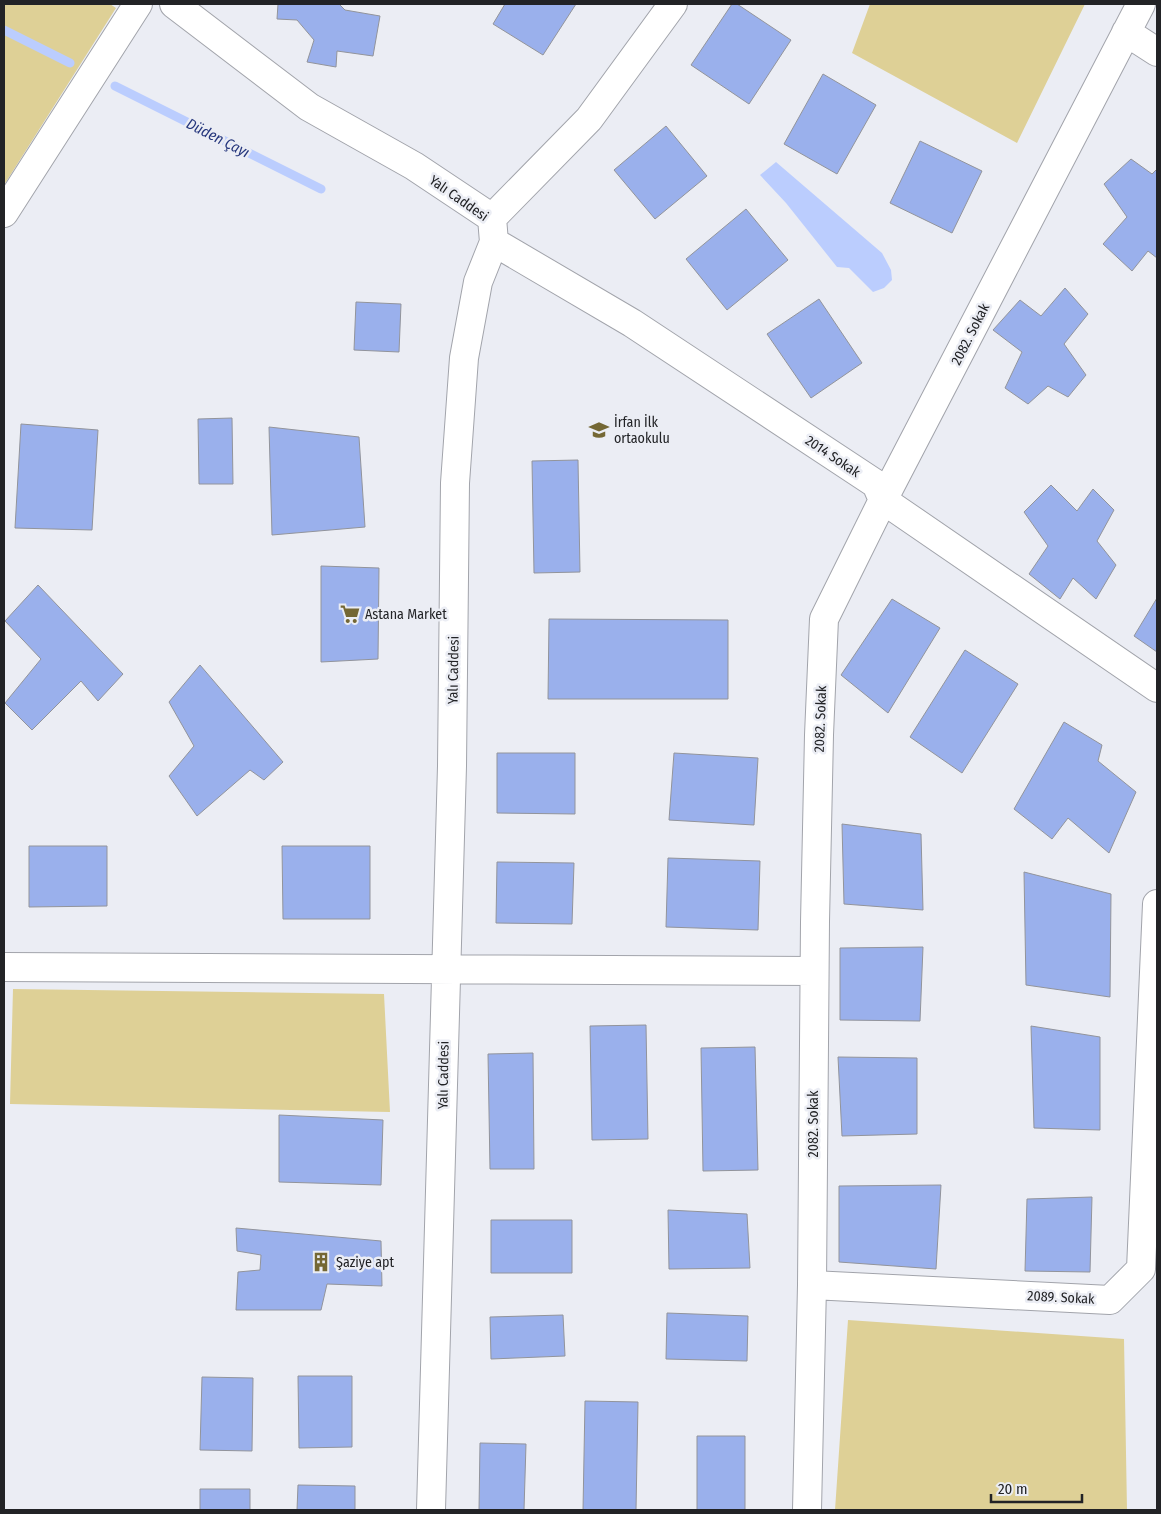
<svg xmlns="http://www.w3.org/2000/svg" width="1161" height="1514" font-family="'Fira Sans Condensed',sans-serif">
<rect width="100%" height="100%" fill="#ebedf4"/>
<!-- green -->
<path fill="#ded096" d="M 4,4 L 110,4 L 116,8 L 4,185 Z
M 870,4 L 1085,4 L 1017,143 L 852,53 Z
M 13,989 L 384,994 L 390,1112 L 10,1104 Z
M 848,1320 L 1124,1339 L 1127,1510 L 835,1510 Z"/>
<!-- water -->
<path fill="#bbcdfe" d="M 776,162 L 882,253 L 891,270 L 892,280 L 884,288 L 873,292 L 849,268 L 837,267 L 786,203 L 760,175 Z"/>
<g fill="none" stroke-linecap="round" stroke-linejoin="round">
<!-- stream -->
<path stroke="#bbcdfe" stroke-width="9" d="M 4,30 L 70,63
M 115,86 L 321,189"/>
</g>
<!-- building -->
<path fill="#9ab0ec" stroke="#92949b" d="M 278,4 L 339,4 L 345,10 L 380,16 L 373,56 L 337,51 L 336,67 L 307,62 L 314,40 L 297,20 L 277,19 Z
M 505,4 L 576,4 L 543,55 L 493,24 Z
M 732,4 L 737,4 L 791,40 L 749,104 L 691,65 Z
M 823,74 L 876,105 L 837,174 L 784,144 Z
M 666,126 L 707,176 L 655,219 L 614,170 Z
M 920,141 L 982,171 L 952,233 L 890,203 Z
M 1131,159 L 1152,174 L 1157,169 L 1157,258 L 1148,251 L 1132,271 L 1103,244 L 1127,217 L 1104,184 Z
M 746,209 L 788,260 L 727,310 L 686,259 Z
M 1065,288 L 1088,314 L 1064,344 L 1086,375 L 1068,397 L 1048,386 L 1028,404 L 1005,388 L 1022,352 L 993,330 L 1020,300 L 1041,316 Z
M 819,299 L 862,363 L 811,398 L 767,334 Z
M 356,302 L 401,304 L 399,352 L 354,350 Z
M 232,418 L 233,484 L 199,484 L 198,419 Z
M 21,424 L 98,430 L 92,530 L 15,528 Z
M 269,427 L 359,437 L 365,527 L 272,535 Z
M 578,460 L 580,572 L 534,573 L 532,461 Z
M 1051,485 L 1077,511 L 1093,489 L 1114,510 L 1097,541 L 1116,565 L 1096,599 L 1073,578 L 1060,599 L 1029,574 L 1048,546 L 1024,512 Z
M 321,566 L 379,568 L 378,659 L 321,662 Z
M 38,585 L 123,674 L 98,701 L 81,681 L 32,730 L 5,703 L 41,659 L 5,621 Z
M 1157,598 L 1157,652 L 1134,636 Z
M 892,599 L 940,628 L 888,713 L 841,675 Z
M 549,619 L 728,620 L 728,699 L 548,699 Z
M 965,650 L 1018,684 L 962,773 L 910,737 Z
M 200,665 L 283,762 L 264,780 L 250,770 L 197,816 L 169,776 L 194,746 L 169,702 Z
M 1064,722 L 1102,745 L 1098,761 L 1136,792 L 1109,853 L 1068,818 L 1052,839 L 1014,809 Z
M 497,753 L 575,753 L 575,814 L 497,813 Z
M 674,753 L 758,758 L 754,825 L 669,820 Z
M 842,824 L 921,834 L 923,910 L 844,904 Z
M 29,846 L 107,846 L 107,906 L 29,907 Z
M 282,846 L 370,846 L 370,919 L 283,919 Z
M 668,858 L 760,861 L 758,930 L 666,927 Z
M 497,862 L 574,863 L 572,924 L 496,923 Z
M 1024,872 L 1111,894 L 1110,997 L 1026,985 Z
M 923,947 L 920,1021 L 840,1020 L 840,948 Z
M 646,1025 L 648,1139 L 592,1140 L 590,1026 Z
M 1031,1026 L 1100,1037 L 1100,1130 L 1034,1128 Z
M 755,1047 L 758,1170 L 703,1171 L 701,1048 Z
M 533,1053 L 534,1169 L 490,1169 L 488,1054 Z
M 838,1057 L 917,1058 L 917,1134 L 842,1136 Z
M 279,1115 L 383,1120 L 381,1185 L 279,1182 Z
M 941,1185 L 936,1269 L 839,1262 L 839,1186 Z
M 1092,1197 L 1090,1272 L 1025,1271 L 1027,1199 Z
M 668,1210 L 747,1214 L 750,1268 L 669,1269 Z
M 491,1220 L 572,1220 L 572,1273 L 491,1273 Z
M 236,1228 L 381,1241 L 382,1286 L 327,1284 L 321,1310 L 236,1310 L 238,1272 L 260,1270 L 261,1255 L 237,1251 Z
M 667,1313 L 748,1316 L 747,1361 L 666,1359 Z
M 563,1315 L 565,1356 L 491,1359 L 490,1317 Z
M 298,1376 L 352,1376 L 352,1447 L 299,1448 Z
M 202,1377 L 253,1378 L 252,1451 L 200,1450 Z
M 585,1401 L 638,1402 L 636,1510 L 583,1510 Z
M 697,1436 L 745,1436 L 745,1510 L 697,1510 Z
M 480,1443 L 526,1444 L 524,1510 L 479,1510 Z
M 298,1485 L 355,1486 L 355,1510 L 297,1510 Z
M 200,1489 L 250,1489 L 250,1510 L 200,1510 Z"/>
<g fill="none" stroke-linecap="round" stroke-linejoin="round">
<defs>
<path id="street" d="M 174,4 L 309,107 L 414,166 L 492,218 L 494,242 L 478,282 L 464,358 L 455,483 L 452,766 L 431,1510
M 1126,32 L 1157,52
M 4,213 L 138,4
M 492,218 L 589,119 L 673,4
M 494,242 L 632,323 L 876,484 L 883,500 L 1157,688
M 4,967 L 814,971
M 812,1285 L 1110,1300 L 1141,1269 L 1157,904
M 807,1510 L 812,1285 L 815,922 L 819,735 L 824,619 L 883,500 L 1141,4"/>
</defs>
<!-- street casing -->
<use href="#street" stroke="#a2a4ab" stroke-width="30"/>
<!-- street -->
<use href="#street" stroke="#fff" stroke-width="28"/>
</g>
<!-- icons -->
<defs>
<symbol id="school-bare" viewBox="-9 -9 18 18"><path d="M0-5L7-2L0 1L-7-2ZM-4 1L0 2.5L4 1V4Q0 6-4 4Z" fill="#746734" stroke="#ebedf4" stroke-width="2.5" paint-order="stroke"/></symbol>
<symbol id="supermarket-bare" viewBox="-9 -9 18 18"><path d="M-6-5.5h2.5l.6 2H6L4.5 2H-2.5L-4.4-4H-6ZM-1.5 3.2a1.3 1.3 0 1 0 .1 0ZM3 3.2a1.3 1.3 0 1 0 .1 0Z" fill="#746734" stroke="#ebedf4" stroke-width="2.5" paint-order="stroke"/></symbol>
<symbol id="building-bare" viewBox="-9 -9 18 18"><path d="M-4-6H4V6H1V3H-1V6H-4ZM-2.5-4.3h1.7v1.8h-1.7ZM.8-4.3h1.7v1.8H.8ZM-2.5-1h1.7V.8h-1.7ZM.8-1h1.7V.8H.8Z" fill="#746734" stroke="#ebedf4" stroke-width="2.5" paint-order="stroke"/></symbol>
</defs>
<g fill-rule="evenodd">
<use href="#school-bare" x="585" y="416" width="28" height="28"/>
<use href="#supermarket-bare" x="336" y="600" width="28" height="28"/>
<use href="#building-bare" x="307" y="1248" width="28" height="28"/>
</g>
<g text-anchor="middle" stroke-width="5" stroke-linejoin="round" paint-order="stroke">
<!-- street labels -->
<g font-size="14" fill="#222326" stroke="#ebedf4">
<text transform="translate(459 198) rotate(35)" y="5">Yalı Caddesi</text>
<text transform="translate(970 334) rotate(-63)" y="5">2082. Sokak</text>
<text transform="translate(833 456) rotate(34)" y="5">2014 Sokak</text>
<text transform="translate(453 670) rotate(-89)" y="5">Yalı Caddesi</text>
<text transform="translate(820 719) rotate(-88)" y="5">2082. Sokak</text>
<text transform="translate(443 1075) rotate(-89)" y="5">Yalı Caddesi</text>
<text transform="translate(813 1124) rotate(-90)" y="5">2082. Sokak</text>
<text transform="translate(1061 1297) rotate(3)" y="5">2089. Sokak</text>
</g>
<!-- poi labels -->
<g font-size="14" fill="#222326" stroke="#ebedf4" text-anchor="start">
<text x="614" y="427">İrfan İlk<tspan x="614" dy="16">ortaokulu</tspan></text>
<text x="365" y="619">Astana Market</text>
<text x="336" y="1267">Şaziye apt</text>
</g>
<!-- water labels -->
<g font-size="15" font-style="italic" fill="#26377d" stroke="#ebedf4">
<text transform="translate(218 138) rotate(27)" y="5">Düden Çayı</text>
</g>
</g>
<!-- border -->
<rect width="1161" height="1514" fill="none" stroke="#222326" stroke-width="10"/>
<!-- scale -->
<path d="M991 1494v8h91v-8" fill="none" stroke="#222326" stroke-width="2.5"/>
<text x="998" y="1494" font-size="15" fill="#222326" stroke="#ebedf4" stroke-width="4" paint-order="stroke">20 m</text>
</svg>
